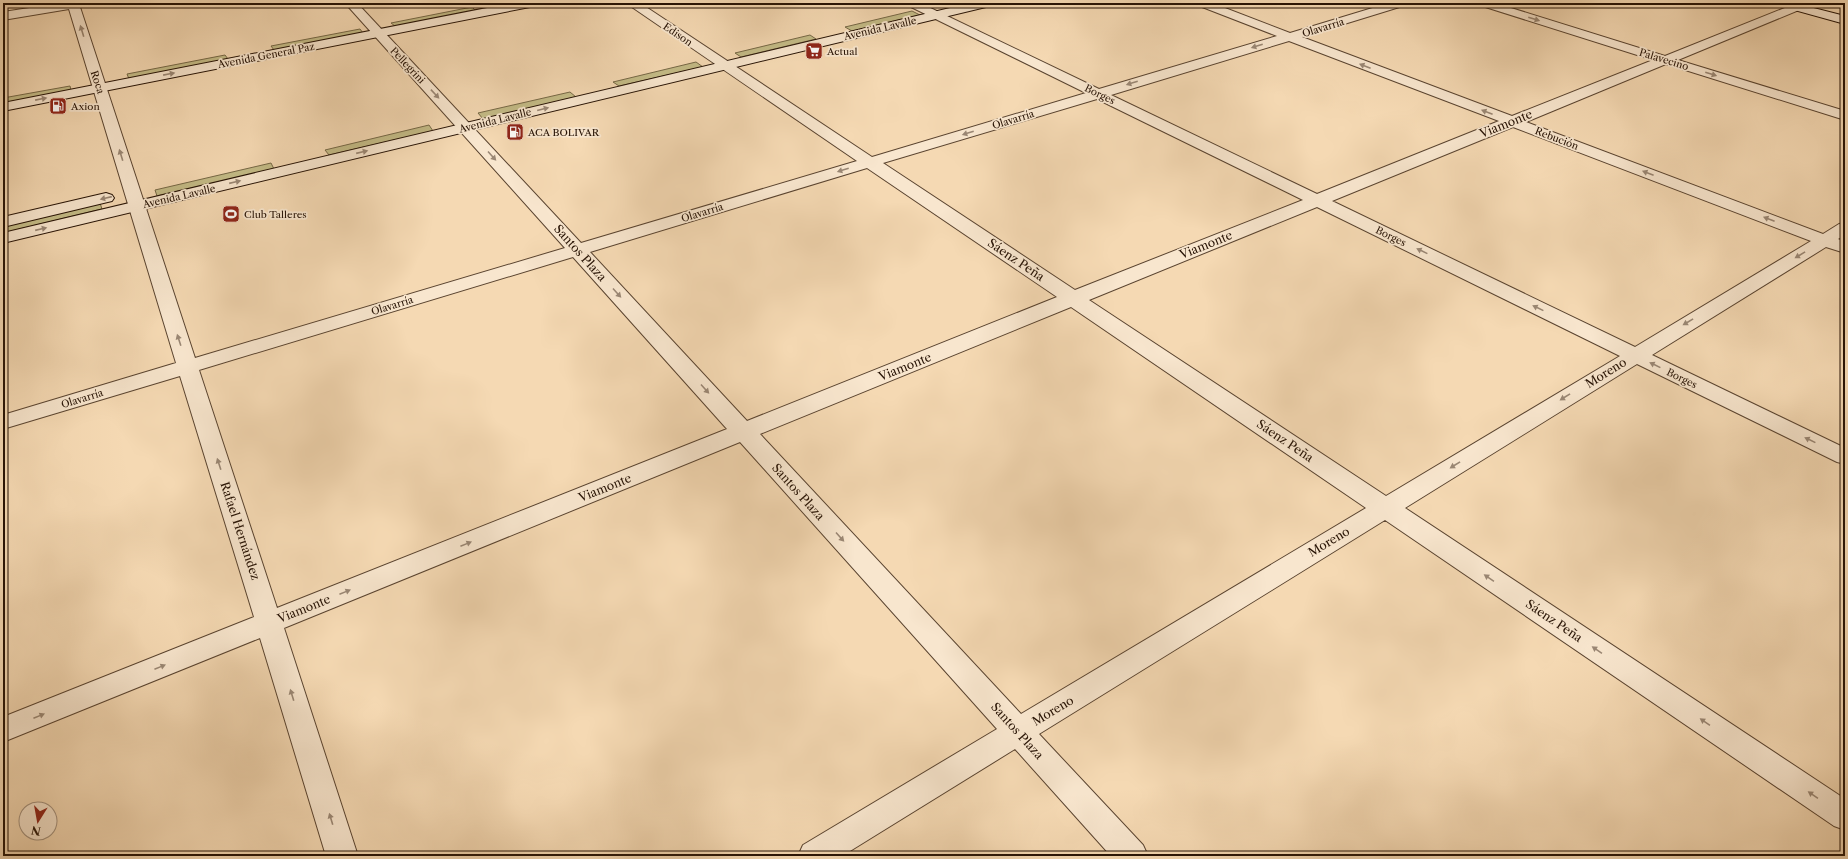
<svg xmlns="http://www.w3.org/2000/svg" width="1848" height="859" font-family="'Libre Caslon Text',serif">
<rect width="100%" height="100%" fill="#f5d9b3"/>
<filter id="stains"><feTurbulence type="fractalNoise" baseFrequency=".005" numOctaves="4"/><feColorMatrix values="0 0 0 0 .2 0 0 0 0 .09 0 0 0 0 .02 0 0 0 .5 -.17"/></filter>
<radialGradient id="worn" r=".72"><stop offset=".6" stop-color="#630" stop-opacity="0"/><stop offset="1" stop-color="#630" stop-opacity=".3"/></radialGradient>
<!-- green -->
<path fill="#c4bc87" stroke="#766846" d="M 472,7 L 476,11 L 395,26 L 391,23 Z
M 912,11 L 920,15 L 852,31 L 845,27 Z
M 360,29 L 363,33 L 274,50 L 271,46 Z
M 810,35 L 816,39 L 741,57 L 735,53 Z
M 225,55 L 228,59 L 129,79 L 127,74 Z
M 696,62 L 703,67 L 619,86 L 613,82 Z
M 70,86 L 71,90 L 3,103 L 3,98 Z
M 570,92 L 576,97 L 483,119 L 478,113 Z
M 429,125 L 433,131 L 329,155 L 325,150 Z
M 271,163 L 274,169 L 157,196 L 155,190 Z
M 100,203 L 102,209 L 3,233 L 3,225 Z"/>
<g fill="none" stroke-linecap="round" stroke-linejoin="round">
<defs>
<path id="street" d="M 62,3 L 90,3 L 88,5 L 80,7 L 195,358 L 565,248 L 345,3 L 357,3 L 581,243 L 857,161 L 626,3 L 640,3 L 872,157 L 1086,93 L 907,5 L 905,3 L 920,3 L 1099,89 L 1277,36 L 1197,5 L 1195,3 L 1212,3 L 1290,33 L 1389,3 L 1408,3 L 1406,5 L 1302,37 L 1512,116 L 1653,60 L 1479,5 L 1477,3 L 1495,3 L 1665,56 L 1797,3 L 1813,3 L 1811,5 L 1678,60 L 1845,111 L 1845,120 L 1666,64 L 1526,122 L 1823,234 L 1839,224 L 1845,223 L 1845,235 L 1838,239 L 1845,242 L 1845,253 L 1826,247 L 1652,355 L 1845,448 L 1845,464 L 1837,462 L 1637,364 L 1405,508 L 1845,799 L 1845,830 L 1834,826 L 1385,520 L 1039,734 L 1143,845 L 1148,856 L 1111,856 L 1015,749 L 842,856 L 798,856 L 803,845 L 997,729 L 740,442 L 284,628 L 358,856 L 326,856 L 260,638 L 3,742 L 3,717 L 254,617 L 180,376 L 3,429 L 3,415 L 176,363 L 69,9 L 3,20 L 3,12 ZM 1289,41 L 1499,121 L 1317,194 L 1111,95 ZM 1097,99 L 1303,200 L 1075,290 L 883,163 ZM 1513,127 L 1811,241 L 1635,347 L 1332,201 ZM 867,168 L 1057,297 L 747,421 L 590,252 ZM 1317,207 L 1620,356 L 1386,496 L 1089,300 ZM 573,257 L 727,429 L 277,608 L 199,370 ZM 1071,307 L 1366,508 L 1021,714 L 760,434 Z"/>
<path id="secondary" d="M 512,3 L 536,3 L 530,7 L 3,111 L 3,103 Z
M 971,3 L 992,3 L 986,7 L 3,243 L 3,233 Z
M 1774,3 L 1794,3 L 1845,16 L 1845,24 L 1776,5 Z
M 106,193 L 112,195 L 114,198 L 112,201 L 3,227 L 3,217 Z"/>
</defs>
<!-- street casing -->
<use href="#street" stroke="#5a4430" stroke-width="2"/>
<!-- secondary casing -->
<use href="#secondary" stroke="#271305" stroke-width="2"/>
<!-- street -->
<use href="#street" fill="#f8e6ce" fill-rule="evenodd"/>
<!-- secondary -->
<use href="#secondary" fill="#f8e6ce" fill-rule="evenodd"/>
</g>
<!-- one-way arrows -->
<defs><path id="oneway-solid" d="M-6-.8H1V-3.2L6.5 0L1 3.2V.8H-6Z"/></defs>
<g fill="#9a8774">
<use href="#oneway-solid" transform="translate(1534 19) rotate(17)"/>
<use href="#oneway-solid" transform="translate(82 31) rotate(-107)"/>
<use href="#oneway-solid" transform="translate(1257 46) rotate(163)"/>
<use href="#oneway-solid" transform="translate(1365 66) rotate(-159)"/>
<use href="#oneway-solid" transform="translate(169 74) rotate(-11)"/>
<use href="#oneway-solid" transform="translate(1711 74) rotate(17)"/>
<use href="#oneway-solid" transform="translate(1132 83) rotate(163)"/>
<use href="#oneway-solid" transform="translate(435 94) rotate(47)"/>
<use href="#oneway-solid" transform="translate(41 99) rotate(-11)"/>
<use href="#oneway-solid" transform="translate(543 109) rotate(-14)"/>
<use href="#oneway-solid" transform="translate(1487 112) rotate(-159)"/>
<use href="#oneway-solid" transform="translate(968 133) rotate(163)"/>
<use href="#oneway-solid" transform="translate(362 152) rotate(-13)"/>
<use href="#oneway-solid" transform="translate(121 155) rotate(-107)"/>
<use href="#oneway-solid" transform="translate(492 156) rotate(48)"/>
<use href="#oneway-solid" transform="translate(843 170) rotate(163)"/>
<use href="#oneway-solid" transform="translate(1648 173) rotate(-159)"/>
<use href="#oneway-solid" transform="translate(235 182) rotate(-13)"/>
<use href="#oneway-solid" transform="translate(106 198) rotate(167)"/>
<use href="#oneway-solid" transform="translate(1769 219) rotate(-159)"/>
<use href="#oneway-solid" transform="translate(41 229) rotate(-13)"/>
<use href="#oneway-solid" transform="translate(1422 251) rotate(-154)"/>
<use href="#oneway-solid" transform="translate(1800 255) rotate(149)"/>
<use href="#oneway-solid" transform="translate(617 293) rotate(48)"/>
<use href="#oneway-solid" transform="translate(1538 308) rotate(-154)"/>
<use href="#oneway-solid" transform="translate(1688 322) rotate(149)"/>
<use href="#oneway-solid" transform="translate(179 340) rotate(-108)"/>
<use href="#oneway-solid" transform="translate(1655 365) rotate(-154)"/>
<use href="#oneway-solid" transform="translate(705 389) rotate(48)"/>
<use href="#oneway-solid" transform="translate(1565 397) rotate(148)"/>
<use href="#oneway-solid" transform="translate(1810 440) rotate(-154)"/>
<use href="#oneway-solid" transform="translate(219 464) rotate(-108)"/>
<use href="#oneway-solid" transform="translate(1455 465) rotate(148)"/>
<use href="#oneway-solid" transform="translate(840 537) rotate(48)"/>
<use href="#oneway-solid" transform="translate(466 544) rotate(-22)"/>
<use href="#oneway-solid" transform="translate(1489 578) rotate(-146)"/>
<use href="#oneway-solid" transform="translate(345 592) rotate(-22)"/>
<use href="#oneway-solid" transform="translate(1597 650) rotate(-146)"/>
<use href="#oneway-solid" transform="translate(160 667) rotate(-22)"/>
<use href="#oneway-solid" transform="translate(292 695) rotate(-107)"/>
<use href="#oneway-solid" transform="translate(39 716) rotate(-22)"/>
<use href="#oneway-solid" transform="translate(1705 722) rotate(-146)"/>
<use href="#oneway-solid" transform="translate(1813 795) rotate(-146)"/>
<use href="#oneway-solid" transform="translate(331 819) rotate(-107)"/>
</g>
<!-- icons -->
<defs>
<symbol id="supermarket-square" viewBox="-11 -11 22 22"><rect x="-9" y="-9" width="18" height="18" rx="4" fill="#8f2418" stroke="#f8e6ce"/><path d="M-6-5.5h2.5l.6 2H6L4.5 2H-2.5L-4.4-4H-6ZM-1.5 3.2a1.3 1.3 0 1 0 .1 0ZM3 3.2a1.3 1.3 0 1 0 .1 0Z" fill="#fff"/></symbol>
<symbol id="fuel-square" viewBox="-11 -11 22 22"><rect x="-9" y="-9" width="18" height="18" rx="4" fill="#8f2418" stroke="#f8e6ce"/><path d="M-5.5-6h7V0h2V4h1.3V-2.5L3-4.5l.8-.8L6-3V5H2.5V1h-1V6h-7ZM-4.2-4.7v3.2H.2V-4.7Z" fill="#fff"/></symbol>
<symbol id="stadium-square" viewBox="-11 -11 22 22"><rect x="-9" y="-9" width="18" height="18" rx="4" fill="#8f2418" stroke="#f8e6ce"/><path d="M0-5a6.5 5 0 1 0 0 10a6.5 5 0 1 0 0-10ZM-3.5-1.8h7v3.6h-7Z" fill="#fff"/></symbol>
</defs>
<g fill-rule="evenodd">
<use href="#supermarket-square" x="804" y="41" width="20" height="20"/>
<use href="#fuel-square" x="48" y="96" width="20" height="20"/>
<use href="#fuel-square" x="505" y="122" width="20" height="20"/>
<use href="#stadium-square" x="221" y="204" width="20" height="20"/>
</g>
<g text-anchor="middle" stroke-width="3.5" stroke-linejoin="round" paint-order="stroke">
<!-- far-street labels -->
<g font-size="10" fill="#271305" stroke="#f8e6ce">
<text transform="translate(1323 27) rotate(-17)" y="4">Olavarría</text>
<text transform="translate(880 28) rotate(-13)" y="4">Avenida Lavalle</text>
<text transform="translate(678 34) rotate(34)" y="4">Edison</text>
<text transform="translate(266 55) rotate(-11)" y="4">Avenida General Paz</text>
<text transform="translate(1664 59) rotate(17)" y="4">Palavecino</text>
<text transform="translate(408 65) rotate(47)" y="4">Pellegrini</text>
<text transform="translate(98 82) rotate(72)" y="4">Roca</text>
<text transform="translate(1100 94) rotate(26)" y="4">Borges</text>
<text transform="translate(1013 119) rotate(-17)" y="4">Olavarría</text>
<text transform="translate(495 120) rotate(-14)" y="4">Avenida Lavalle</text>
<text transform="translate(1557 138) rotate(21)" y="4">Rebución</text>
<text transform="translate(179 196) rotate(-13)" y="4">Avenida Lavalle</text>
<text transform="translate(702 212) rotate(-17)" y="4">Olavarría</text>
<text transform="translate(1391 236) rotate(26)" y="4">Borges</text>
<text transform="translate(392 305) rotate(-17)" y="4">Olavarría</text>
<text transform="translate(1682 378) rotate(26)" y="4">Borges</text>
<text transform="translate(82 398) rotate(-17)" y="4">Olavarría</text>
</g>
<!-- far-poi labels -->
<g font-size="10" fill="#271305" stroke="#f8e6ce" text-anchor="start">
<text x="827" y="55">Actual</text>
<text x="71" y="110">Axion</text>
<text x="528" y="136">ACA BOLIVAR</text>
<text x="244" y="218">Club Talleres</text>
</g>
<!-- street labels -->
<g font-size="12" fill="#271305" stroke="#f8e6ce">
<text transform="translate(1506 124) rotate(-22)" y="4">Viamonte</text>
<text transform="translate(1206 245) rotate(-22)" y="4">Viamonte</text>
<text transform="translate(580 253) rotate(48)" y="4">Santos Plaza</text>
<text transform="translate(1016 260) rotate(34)" y="4">Sáenz Peña</text>
<text transform="translate(905 367) rotate(-22)" y="4">Viamonte</text>
<text transform="translate(1606 373) rotate(-32)" y="4">Moreno</text>
<text transform="translate(1285 441) rotate(34)" y="4">Sáenz Peña</text>
<text transform="translate(605 488) rotate(-22)" y="4">Viamonte</text>
<text transform="translate(798 492) rotate(48)" y="4">Santos Plaza</text>
<text transform="translate(240 531) rotate(72)" y="4">Rafael Hernández</text>
<text transform="translate(1329 542) rotate(-31)" y="4">Moreno</text>
<text transform="translate(304 609) rotate(-22)" y="4">Viamonte</text>
<text transform="translate(1554 621) rotate(34)" y="4">Sáenz Peña</text>
<text transform="translate(1053 711) rotate(-31)" y="4">Moreno</text>
<text transform="translate(1017 731) rotate(48)" y="4">Santos Plaza</text>
</g>
</g>
<!-- margin -->
<rect width="1848" height="859" fill="none" stroke="#f5d9b3" stroke-width="16"/>
<rect x="4" y="4" width="1840" height="851" fill="none" stroke="#271305" stroke-width="2"/>
<rect x="8" y="8" width="1832" height="843" fill="none" stroke="#271305"/>
<!-- north arrow -->
<g transform="translate(38 821) rotate(191)"><circle r="19" fill="#f8e6ce" stroke="#a4927e"/>
<path d="M0-3L7 15L0 10L-7 15Z" fill="#8f2418"/>
<text y="-6" font-size="11" font-weight="bold" text-anchor="middle" fill="#271305">N</text>
</g>
<rect width="100%" height="100%" filter="url(#stains)"/>
<rect width="100%" height="100%" fill="url(#worn)"/>
</svg>
